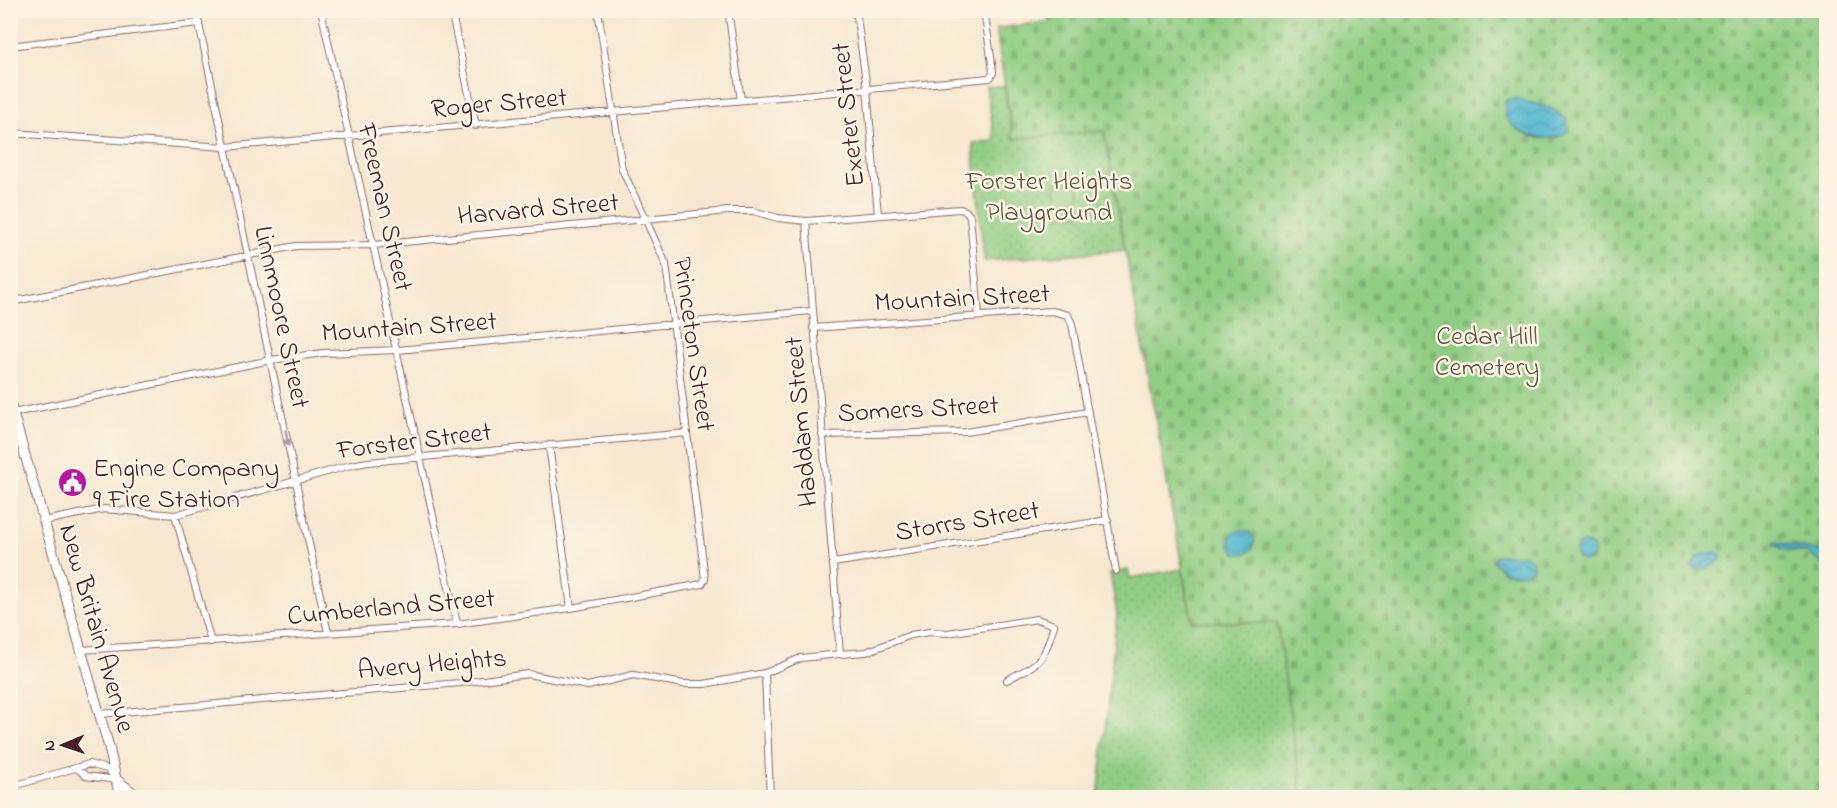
<svg xmlns="http://www.w3.org/2000/svg" width="1837" height="808" font-family="'Indie Flower',sans-serif">
<defs>
<pattern id="cemetery-stones" width="16" height="16" patternUnits="userSpaceOnUse" patternTransform="scale(1.5)"><rect width="16" height="16" fill="#91ce84"/><path d="M2 7V4a2 2 0 0 1 4 0v3zM10 15v-3a2 2 0 0 1 4 0v3z" fill="#7fb072"/></pattern>
<pattern id="park-dots" width="8" height="8" patternUnits="userSpaceOnUse" patternTransform="scale(1.5)"><rect width="8" height="8" fill="#91ce84"/><path d="M2 2h.1M6 6h.1" fill="none" stroke="#7fb072" stroke-width="1.8" stroke-linecap="round"/></pattern>
<pattern id="water-waves" width="16" height="10" patternUnits="userSpaceOnUse" patternTransform="scale(1.5)"><rect width="16" height="10" fill="#53b8d1"/><path d="M0 5q4-4 8 0t8 0" fill="none" stroke="#4795aa"/></pattern>
</defs>
<rect width="100%" height="100%" fill="#fcf5e5"/>
<filter id="ink" filterUnits="userSpaceOnUse"><feTurbulence type="fractalNoise" baseFrequency=".0167" numOctaves="2"/><feDisplacementMap in="SourceGraphic" scale="12" xChannelSelector="R" yChannelSelector="G"/><feConvolveMatrix kernelMatrix="1 2 1 2 8 2 1 2 1" color-interpolation-filters="sRGB"/></filter>
<filter id="wash" filterUnits="userSpaceOnUse"><feTurbulence type="fractalNoise" baseFrequency=".008" numOctaves="4" result="noise"/><feDisplacementMap in="SourceGraphic" scale="24" xChannelSelector="R" yChannelSelector="G"/><feGaussianBlur stdDeviation="1.35" result="paint"/><feColorMatrix in="noise" values="0 0 0 0 0 0 0 0 0 0 0 0 0 0 0 0 0 1.4 0 .05"/><feComposite in="paint" operator="in"/></filter>
<g filter="url(#wash)">
<rect width="100%" height="100%" fill="#f8e8d1"/>
<!-- cemetery -->
<path fill="url(#cemetery-stones)" stroke="#6e7658" stroke-width="1.5" d="M 1049,10 L 1826,11 L 1826,797 L 1302,797 L 1277,623 L 1192,622 L 1104,131 L 1013,139 L 996,29 L 1050,21 Z"/>
<!-- park -->
<path fill="url(#park-dots)" stroke="#6e7658" stroke-width="1.5" d="M 1004,86 L 1013,139 L 1104,131 L 1125,250 L 984,261 L 973,143 L 995,141 L 986,87 Z
M 1182,569 L 1192,622 L 1277,623 L 1302,797 L 1098,798 L 1117,614 L 1110,573 L 1128,570 L 1130,578 Z"/>
<!-- garden -->
<path fill="#91ce84" stroke="#6e7658" stroke-width="1.5" d="M 1078,180 L 1080,215 L 1058,216 L 1056,182 Z"/>
<!-- water -->
<path fill="url(#water-waves)" stroke="#4e6c7e" stroke-width="1.5" d="M 1516,99 L 1553,109 L 1567,120 L 1568,131 C 1549,149 1496,132 1506,100 Z
M1230 542a12 12 0 1 1 24 0a12 12 0 1 1-24 0Z
M 1776,542 L 1826,553 L 1826,566 L 1808,553 L 1784,550 L 1774,544 Z
M1576 552a9 9 0 1 1 18 0a9 9 0 1 1-18 0Z
M 1716,552 L 1722,556 C 1718,567 1701,572 1691,566 L 1699,556 Z
M 1497,555 L 1524,555 L 1533,561 L 1533,568 C 1520,579 1503,575 1493,561 Z"/>
</g>
<g filter="url(#ink)">
<g fill="none" stroke-linecap="round" stroke-linejoin="round">
<defs>
<path id="street" d="M 196,10 L 328,633
M 321,10 L 457,624
M 451,10 L 476,126
M 728,10 L 741,100
M 856,10 L 867,89 L 878,215
M 10,46 L 199,23
M 10,133 L 225,147 L 990,78 L 993,73 L 992,64 L 984,10
M 10,302 L 296,246 L 373,245 L 728,211 L 753,211 L 778,218 L 806,221 L 960,209 L 966,211 L 970,216 L 979,315
M 813,328 L 1052,311 L 1068,315 L 1072,324 L 1116,571
M 13,413 L 271,360 L 323,353 L 398,350 L 811,311
M 822,435 L 965,432 L 1088,412
M 549,445 L 571,608
M 175,515 L 211,642
M 44,521 L 104,509 L 175,515 L 351,465 L 368,462 L 687,433
M 833,563 L 1108,520
M 81,650 L 457,624 L 571,608 L 702,584 L 705,579 L 666,264 L 622,169 L 598,10
M 840,654 L 866,652 L 911,635 L 929,632 L 948,633 L 1037,619 L 1054,625 C 1043,664 1041,661 1007,680
M 765,673 L 770,798
M 100,714 L 460,683 L 528,674 L 588,686 L 633,675 L 684,684 L 704,684 L 765,673 L 801,658 L 840,654 L 806,221
M 77,768 L 86,776 L 117,780
M 10,787 L 89,764 L 107,769 L 115,777
M 934,798 L 946,798"/>
<path id="secondary" d="M 10,403 L 109,747 L 120,798
M 117,780 L 140,798"/>
</defs>
<!-- street casing -->
<use href="#street" stroke="#876565" stroke-width="8"/>
<!-- secondary casing -->
<use href="#secondary" stroke="#876565" stroke-width="11"/>
<!-- street -->
<use href="#street" stroke="#fff" stroke-width="6"/>
<!-- secondary -->
<use href="#secondary" stroke="#fff" stroke-width="9"/>
</g>
<!-- one-way arrows -->
<defs><path id="oneway-solid" d="M-6-.8H1V-3.2L6.5 0L1 3.2V.8H-6Z" transform="scale(1.5)"/></defs>
<use fill="#ae9aa0" href="#oneway-solid" transform="translate(287 438) rotate(79)"/>
</g>
<!-- icons -->
<defs>
<symbol id="civic-disc" viewBox="-11 -11 22 22"><circle r="9.5" fill="#b5179e" stroke="#fcf5e5"/><path d="M-.6-6.5H3V-4.5H.6V-3L4-1V1h2V6H-6V1h2V-1L-.6-3ZM-1.2 2.5V6h2.4V2.5Z" fill="#fff"/></symbol>
</defs>
<g fill-rule="evenodd">
<use href="#civic-disc" x="56" y="466" width="33" height="33"/>
</g>
<g text-anchor="middle" stroke-width="5" stroke-linejoin="round" paint-order="stroke">
<!-- street labels -->
<g font-size="27" fill="#4a1f2b" stroke="#fcf5e5">
<text transform="translate(499 102) rotate(-5)" y="9">Roger Street</text>
<text transform="translate(847 115) rotate(-96)" y="9">Exeter Street</text>
<text transform="translate(386 207) rotate(77)" y="9">Freeman Street</text>
<text transform="translate(538 208) rotate(-5)" y="9">Harvard Street</text>
<text transform="translate(962 297) rotate(-3)" y="9">Mountain Street</text>
<text transform="translate(283 317) rotate(78)" y="9">Linnmoore Street</text>
<text transform="translate(409 326) rotate(-4)" y="9">Mountain Street</text>
<text transform="translate(695 344) rotate(82)" y="9">Princeton Street</text>
<text transform="translate(918 408) rotate(-3)" y="9">Somers Street</text>
<text transform="translate(800 422) rotate(-95)" y="9">Haddam Street</text>
<text transform="translate(414 440) rotate(-7)" y="9">Forster Street</text>
<text transform="translate(967 520) rotate(-9)" y="9">Storrs Street</text>
<text transform="translate(391 606) rotate(-5)" y="9">Cumberland Street</text>
<text transform="translate(98 628) rotate(74)" y="9">New Britain Avenue</text>
<text transform="translate(432 663) rotate(-5)" y="9">Avery Heights</text>
</g>
<!-- park labels -->
<g font-size="27" fill="#5f5446" stroke="#fcf5e5">
<text x="1049" y="189">Forster Heights<tspan x="1049" dy="31">Playground</tspan></text>
<text x="1487" y="344">Cedar Hill<tspan x="1487" dy="31">Cemetery</tspan></text>
</g>
<!-- poi labels -->
<g font-size="27" fill="#4a1f2b" stroke="#fcf5e5" text-anchor="start">
<text x="93" y="476">Engine Company<tspan x="93" dy="31">9 Fire Station</tspan></text>
</g>
</g>
<!-- margin -->
<rect width="1837" height="808" fill="none" stroke="#fcf5e5" stroke-width="36"/>
<!-- north arrow -->
<g transform="translate(63 745) rotate(268)" stroke="#fcf5e5" stroke-width="4.5" paint-order="stroke">
<path d="M0-4.5L10 22L0 15L-10 22Z" fill="#4a1f2b"/>
<text y="-9" font-size="16" font-weight="bold" text-anchor="middle" fill="#4a1f2b">N</text>
</g>
</svg>
